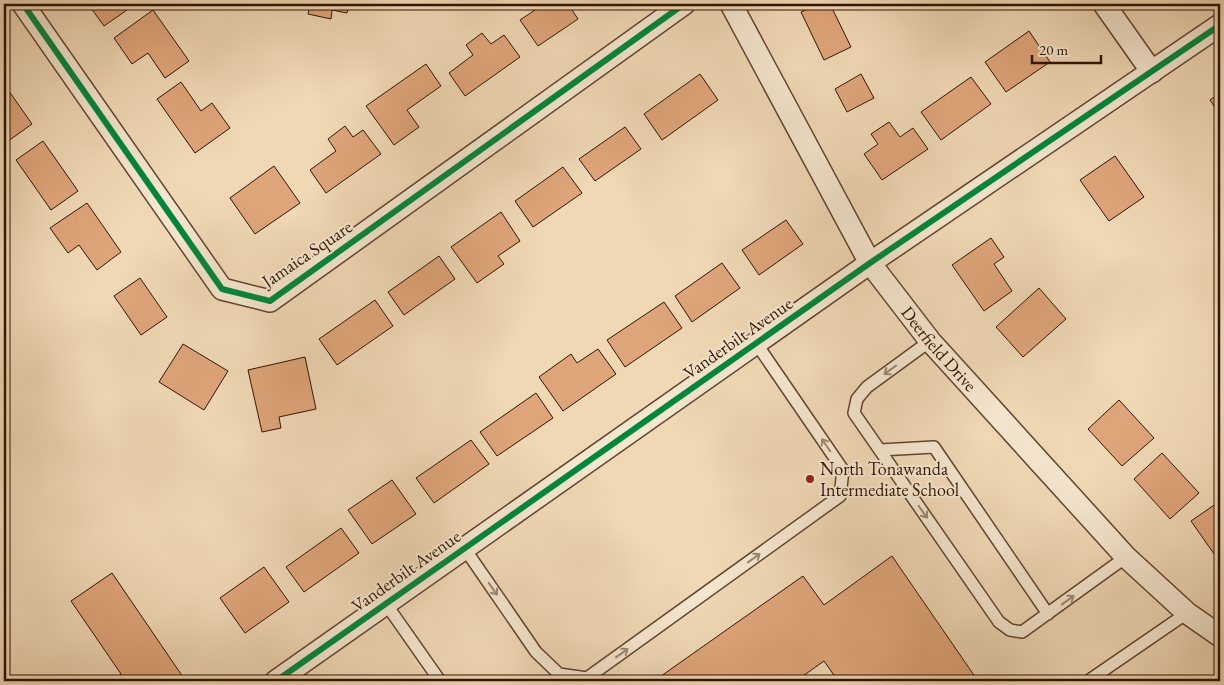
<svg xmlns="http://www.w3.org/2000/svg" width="1224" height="685" font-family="'EB Garamond',serif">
<rect width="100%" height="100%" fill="#f0d8b5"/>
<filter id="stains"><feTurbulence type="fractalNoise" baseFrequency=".004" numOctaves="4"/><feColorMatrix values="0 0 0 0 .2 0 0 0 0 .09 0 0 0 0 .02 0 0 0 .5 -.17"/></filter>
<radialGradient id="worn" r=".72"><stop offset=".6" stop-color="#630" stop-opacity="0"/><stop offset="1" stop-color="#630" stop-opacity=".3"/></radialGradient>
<!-- building -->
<path fill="#dfa57a" stroke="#311301" d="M 88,4 L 122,4 L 127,10 L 104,26 Z
M 310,4 L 349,4 L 347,13 L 332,10 L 331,19 L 308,14 Z
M 544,4 L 568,4 L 578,19 L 538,46 L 520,20 Z
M 818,4 L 830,4 L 851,47 L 824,60 L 801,12 Z
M 153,10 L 189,61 L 165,78 L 148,53 L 132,64 L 114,38 Z
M 1029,31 L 1050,62 L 1006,92 L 985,62 Z
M 482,33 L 491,44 L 504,35 L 520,57 L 465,96 L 449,73 L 473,55 L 466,45 Z
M 426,64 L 441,86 L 407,110 L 419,127 L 394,145 L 366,106 Z
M 700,74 L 718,100 L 662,140 L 644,114 Z
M 861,74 L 874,98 L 847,112 L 835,89 Z
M 971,77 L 991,104 L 941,140 L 921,112 Z
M 181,82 L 201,111 L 212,103 L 230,128 L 195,153 L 157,99 Z
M 4,84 L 32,124 L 4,144 Z
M 1220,93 L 1220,115 L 1210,100 Z
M 889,122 L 900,137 L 913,128 L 928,149 L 882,180 L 864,154 L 878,144 L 871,134 Z
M 345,126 L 353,137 L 363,130 L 381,154 L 326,193 L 310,170 L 336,151 L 328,139 Z
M 625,127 L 641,149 L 595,181 L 579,159 Z
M 43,141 L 78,191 L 51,210 L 16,160 Z
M 1115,156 L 1144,197 L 1109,221 L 1080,180 Z
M 274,166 L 300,203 L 255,234 L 230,198 Z
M 563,167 L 582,193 L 533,227 L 515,201 Z
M 87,203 L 121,252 L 97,270 L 79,245 L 68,253 L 50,228 Z
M 501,212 L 520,241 L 498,256 L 504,264 L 477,283 L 451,247 Z
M 786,220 L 803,244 L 759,275 L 742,250 Z
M 991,238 L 1004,257 L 994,264 L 1012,291 L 984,311 L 952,265 Z
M 439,256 L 455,279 L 404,315 L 388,292 Z
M 722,263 L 740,288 L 692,322 L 675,296 Z
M 140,278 L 167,317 L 141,335 L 114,296 Z
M 1039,288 L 1066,319 L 1023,357 L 996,327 Z
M 375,300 L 393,326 L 337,365 L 319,339 Z
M 664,302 L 682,328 L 625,367 L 607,340 Z
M 183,344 L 228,371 L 204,410 L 159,382 Z
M 598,349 L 616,374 L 563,411 L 539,377 L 571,354 L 577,363 Z
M 305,357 L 316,409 L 279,417 L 281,428 L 262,432 L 248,370 Z
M 536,393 L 553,418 L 497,456 L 480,432 Z
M 1119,400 L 1154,438 L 1122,466 L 1088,429 Z
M 471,440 L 489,464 L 434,503 L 416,478 Z
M 1162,453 L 1199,493 L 1170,519 L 1134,479 Z
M 392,480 L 416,514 L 372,544 L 348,510 Z
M 1220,501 L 1220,560 L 1219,561 L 1191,521 Z
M 341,528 L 359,553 L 304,592 L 286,567 Z
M 892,556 L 978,681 L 838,681 L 824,661 L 796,681 L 654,681 L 803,576 L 824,605 Z
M 264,567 L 289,602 L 245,633 L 220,598 Z
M 112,573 L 183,677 L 177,681 L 111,681 L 121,674 L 71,601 Z"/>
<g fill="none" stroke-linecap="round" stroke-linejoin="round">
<defs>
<path id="lane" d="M 930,341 L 867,387 L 857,399 L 854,413 L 999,622 L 1010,630 L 1022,632 L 1126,557
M 880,450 L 934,447 L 1048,614
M 465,549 L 536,652 L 559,674 L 587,678 L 840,496 L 843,470 L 756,343
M 386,604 L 440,681
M 1088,681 L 1187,613"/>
<g id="street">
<path d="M 23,4 L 222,289 L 270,301 L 684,4"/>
<path id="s1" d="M 731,4 L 870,263 L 930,341 L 1126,557 L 1187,613 L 1220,636"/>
<path d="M 1104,4 L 1152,72"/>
<path d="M 276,681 L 870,263 L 1220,25"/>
</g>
</defs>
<!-- lane casing -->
<use href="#lane" stroke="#61442e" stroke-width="14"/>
<!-- street casing -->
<use href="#street" stroke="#61442e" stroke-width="24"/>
<!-- lane -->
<use href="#lane" stroke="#f5e6cf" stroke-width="11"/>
<!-- street -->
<use href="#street" stroke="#f5e6cf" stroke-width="21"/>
<defs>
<path id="cycleway" d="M 23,4 L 222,289 L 270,301 L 684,4
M 276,681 L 870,263 L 1220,25"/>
</defs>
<!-- cycleway casing -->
<use href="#cycleway" stroke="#f5e6cf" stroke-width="9"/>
<!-- cycleway -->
<use href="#cycleway" stroke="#00873e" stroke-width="6"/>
</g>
<!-- one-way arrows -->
<defs><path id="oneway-shaft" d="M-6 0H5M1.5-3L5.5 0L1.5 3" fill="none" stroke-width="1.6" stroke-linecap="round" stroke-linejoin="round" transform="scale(1.25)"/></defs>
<g stroke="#9d8772">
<use href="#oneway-shaft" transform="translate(890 370) rotate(144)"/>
<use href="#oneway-shaft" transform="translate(826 445) rotate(-124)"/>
<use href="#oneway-shaft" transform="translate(923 512) rotate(55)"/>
<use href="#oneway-shaft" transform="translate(754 558) rotate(-36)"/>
<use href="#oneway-shaft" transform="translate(493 589) rotate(55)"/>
<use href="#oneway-shaft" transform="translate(1068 600) rotate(-36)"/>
<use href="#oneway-shaft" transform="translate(622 653) rotate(-36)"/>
</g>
<!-- markers -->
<circle fill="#8f2418" stroke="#f5e6cf" stroke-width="2" cx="810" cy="479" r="5"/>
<g text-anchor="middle" stroke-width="4" stroke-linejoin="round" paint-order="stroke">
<!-- street labels -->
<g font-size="18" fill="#311301" stroke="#f5e6cf">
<text transform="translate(307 254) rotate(-34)" y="6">Jamaica Square</text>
<text transform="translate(738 338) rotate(-35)" y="6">Vanderbilt Avenue</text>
<text dy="6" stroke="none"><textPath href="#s1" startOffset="404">Deerfield Drive</textPath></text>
<text transform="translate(406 571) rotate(-35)" y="6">Vanderbilt Avenue</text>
</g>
<!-- poi labels -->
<g font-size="18" fill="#311301" stroke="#f5e6cf" text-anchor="start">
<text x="820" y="475">North Tonawanda<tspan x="820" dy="21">Intermediate School</tspan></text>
</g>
</g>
<!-- margin -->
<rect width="1224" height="685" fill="none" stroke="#f0d8b5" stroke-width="20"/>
<rect x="5" y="5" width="1214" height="675" fill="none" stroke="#311301" stroke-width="2.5"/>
<rect x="10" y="10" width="1204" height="665" fill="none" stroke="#311301"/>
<!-- scale -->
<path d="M1032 55v8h69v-8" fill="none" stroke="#311301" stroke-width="2.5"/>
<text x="1039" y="55" font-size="15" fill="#311301" stroke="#f5e6cf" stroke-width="4" paint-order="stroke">20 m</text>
<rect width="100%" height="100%" filter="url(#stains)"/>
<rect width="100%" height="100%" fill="url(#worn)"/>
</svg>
